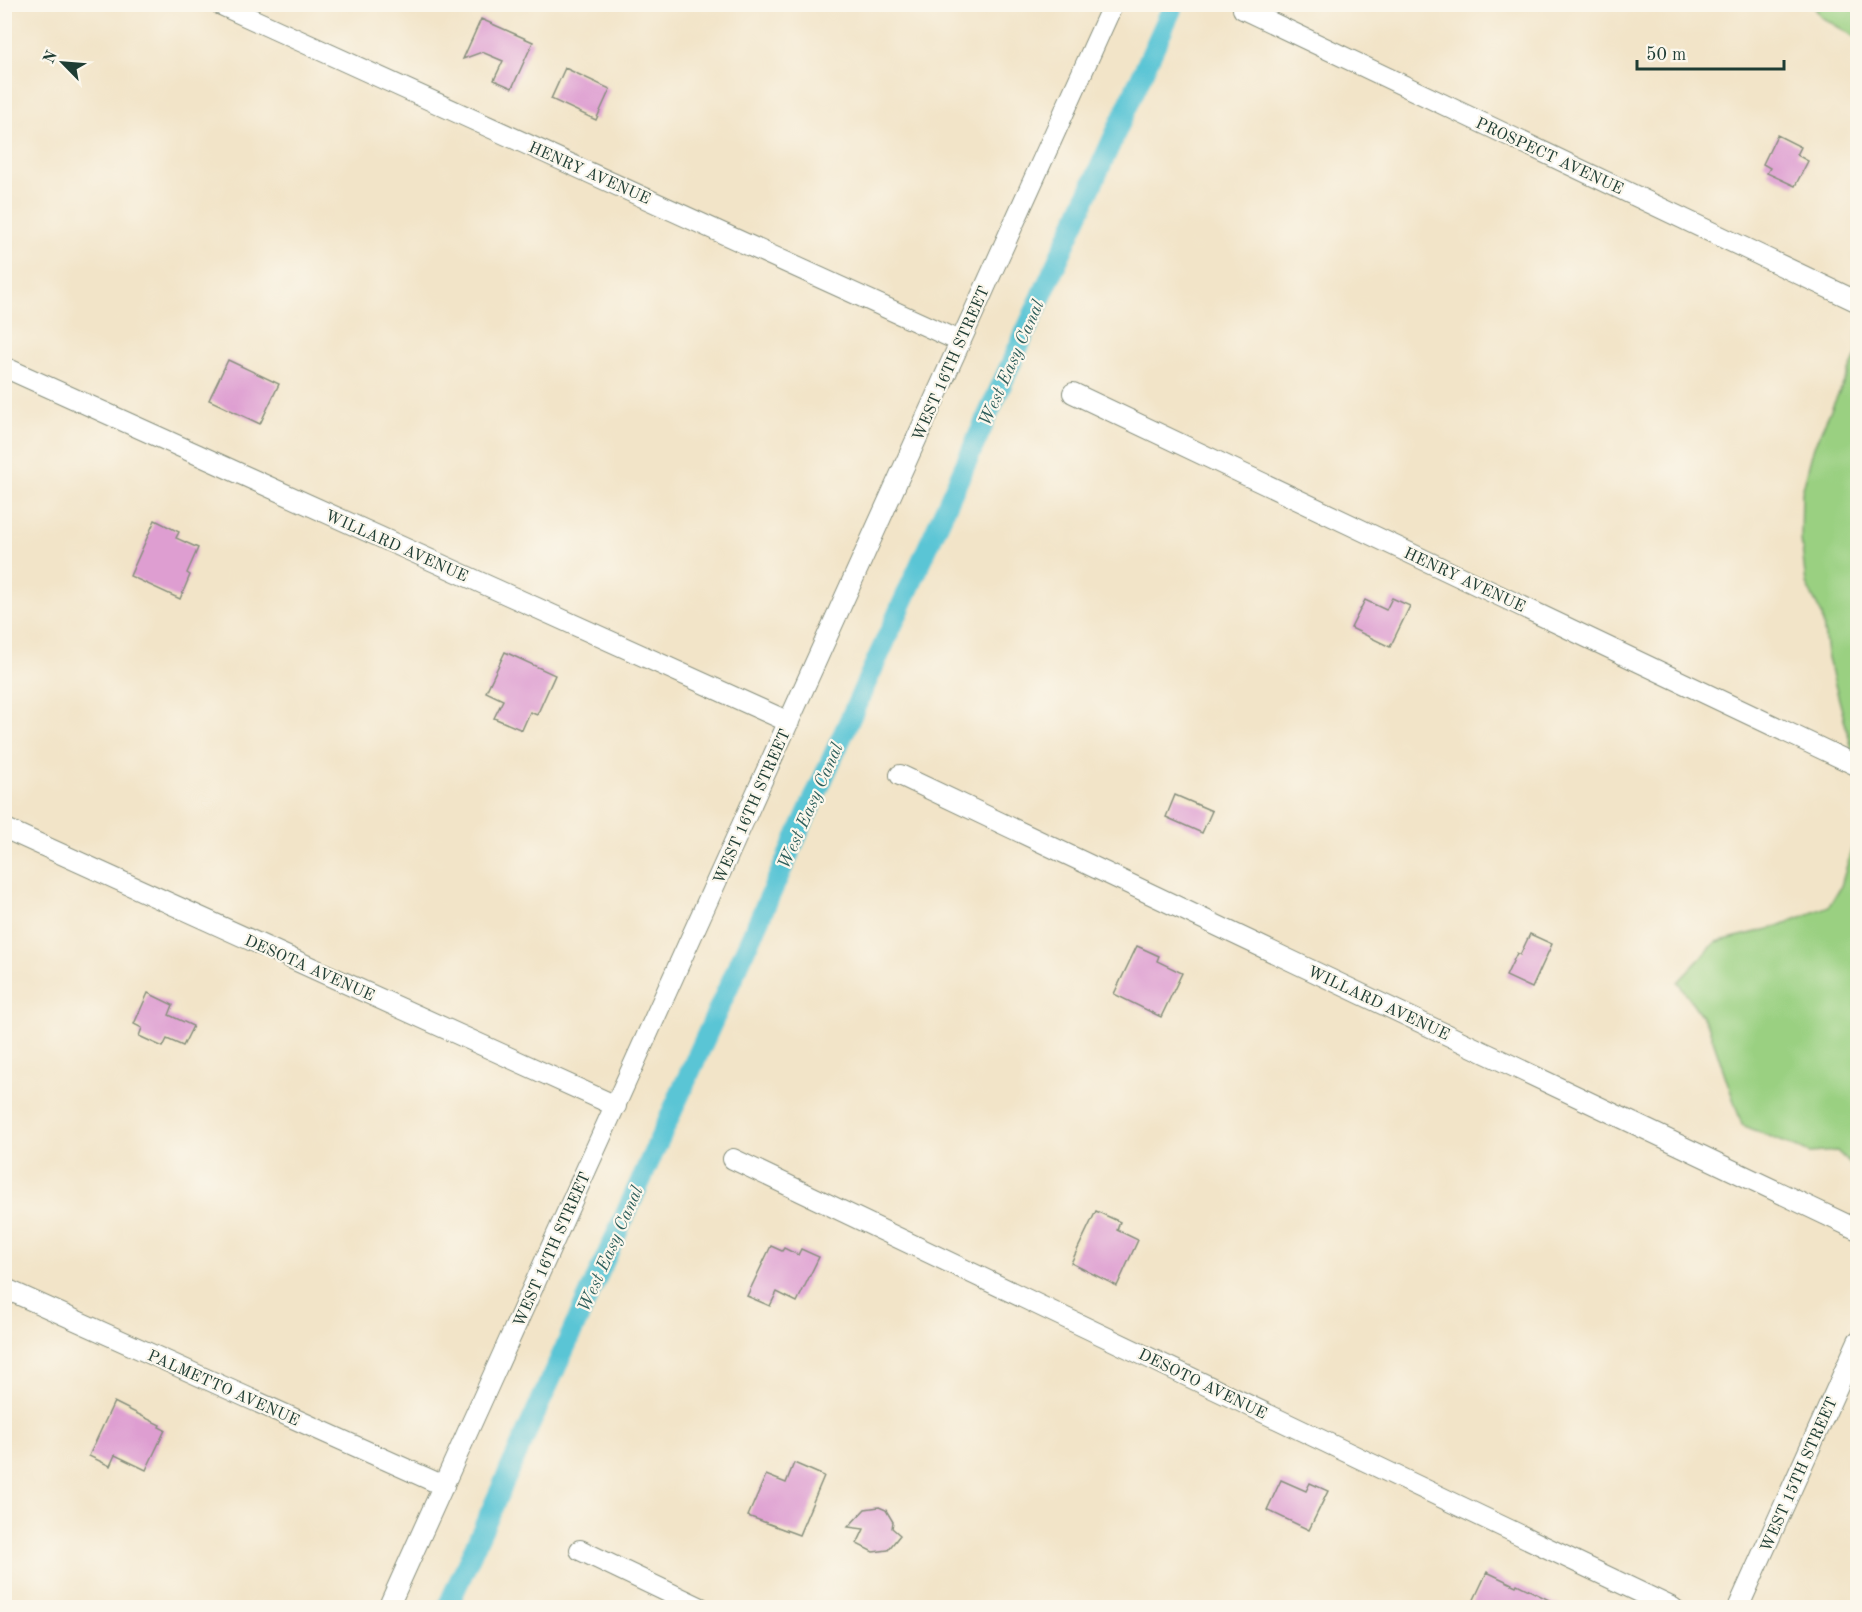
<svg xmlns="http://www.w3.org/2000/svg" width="1862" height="1612" font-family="'Old Standard TT',serif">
<rect width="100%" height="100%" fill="#fbf7ec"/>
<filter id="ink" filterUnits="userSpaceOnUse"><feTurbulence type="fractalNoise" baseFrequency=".0167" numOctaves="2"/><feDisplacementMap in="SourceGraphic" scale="12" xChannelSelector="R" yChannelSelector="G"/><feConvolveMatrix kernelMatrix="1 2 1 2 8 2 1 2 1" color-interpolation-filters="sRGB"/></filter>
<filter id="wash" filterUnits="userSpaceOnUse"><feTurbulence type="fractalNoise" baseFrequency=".008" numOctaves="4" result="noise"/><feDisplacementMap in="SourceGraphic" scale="24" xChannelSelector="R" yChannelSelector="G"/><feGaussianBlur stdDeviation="1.35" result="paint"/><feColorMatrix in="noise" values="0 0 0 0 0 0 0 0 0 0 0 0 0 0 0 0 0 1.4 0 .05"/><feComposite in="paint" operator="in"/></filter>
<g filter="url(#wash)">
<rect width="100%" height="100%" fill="#f2e4c8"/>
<!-- green -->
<path fill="#9ad081" stroke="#5c865a" stroke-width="1.5" d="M 1813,5 L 1857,5 L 1857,38 L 1821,17 Z
M 1857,329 L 1857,768 L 1827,654 L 1822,615 L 1806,584 L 1801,539 L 1802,492 L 1814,446 L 1857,354 Z
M 1857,830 L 1857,1171 L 1837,1151 L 1810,1153 L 1742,1125 L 1708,1025 L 1678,982 L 1716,942 L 1773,928 L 1829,906 L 1841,886 Z"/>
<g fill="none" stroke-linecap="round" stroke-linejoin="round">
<!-- canal -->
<path stroke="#5ac5d5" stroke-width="21" d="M 447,1608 L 1174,4"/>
</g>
<g id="blocks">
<!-- building -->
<path fill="#de9ed1" d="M 481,19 L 533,42 L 512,88 L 494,80 L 503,61 L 482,52 L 463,59 Z
M 565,68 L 610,89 L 596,120 L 551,99 Z
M 1777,135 L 1801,147 L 1797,155 L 1808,161 L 1795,186 L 1767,173 L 1770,168 L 1763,164 Z
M 228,360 L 279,384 L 260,424 L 209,400 Z
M 155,520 L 179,532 L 176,538 L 198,548 L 187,573 L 190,575 L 180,599 L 130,576 Z
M 1392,598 L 1410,606 L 1390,647 L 1351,628 L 1365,600 L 1386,610 Z
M 505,652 L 555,675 L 537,715 L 530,712 L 522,730 L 494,718 L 503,700 L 486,692 Z
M 1175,795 L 1212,811 L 1202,833 L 1166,817 Z
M 1530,934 L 1552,944 L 1532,988 L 1506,976 L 1517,953 L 1520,955 Z
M 1137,946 L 1159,956 L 1157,961 L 1182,973 L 1161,1017 L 1114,994 Z
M 148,993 L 173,1005 L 169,1015 L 193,1026 L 183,1046 L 167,1039 L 163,1047 L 139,1036 L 142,1028 L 134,1024 Z
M 1096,1211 L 1120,1222 L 1117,1230 L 1138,1240 L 1117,1286 L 1071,1263 Z
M 771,1246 L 782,1251 L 784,1248 L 798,1255 L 801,1249 L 819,1257 L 797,1302 L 777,1292 L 770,1306 L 747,1296 Z
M 114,1402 L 160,1425 L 159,1427 L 165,1430 L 146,1470 L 115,1455 L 110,1466 L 89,1456 Z
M 794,1463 L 824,1476 L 799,1535 L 748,1516 L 766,1475 L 786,1483 Z
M 1281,1480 L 1306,1491 L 1310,1483 L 1328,1491 L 1309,1530 L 1267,1510 Z
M 879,1507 L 886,1510 L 893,1522 L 892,1528 L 900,1535 L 888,1550 L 873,1552 L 857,1544 L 864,1529 L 848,1527 L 865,1509 Z
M 1487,1572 L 1516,1586 L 1517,1584 L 1565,1608 L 1470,1608 Z"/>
</g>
</g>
<g filter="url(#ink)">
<use href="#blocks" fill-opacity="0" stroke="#88907e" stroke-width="1.5"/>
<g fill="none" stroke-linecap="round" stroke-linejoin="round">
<defs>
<path id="minor" d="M 219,4 L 959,341
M 1243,9 L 1858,302
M 4,367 L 789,722
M 1073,393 L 1858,766
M 900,775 L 1858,1230
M 4,828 L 616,1106
M 733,1159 L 1673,1608
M 4,1288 L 444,1486
M 580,1550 L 701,1608
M 388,1608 L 1113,4
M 1738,1608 L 1858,1341"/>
</defs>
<!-- minor casing -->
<use href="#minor" stroke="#88907e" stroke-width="22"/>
<!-- minor -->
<use href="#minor" stroke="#fff" stroke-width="20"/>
</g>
</g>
<g text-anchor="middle" stroke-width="4.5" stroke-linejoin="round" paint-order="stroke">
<!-- street labels -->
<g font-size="16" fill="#1f3d34" stroke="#fbf7ec">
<text transform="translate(1550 155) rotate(25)" y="6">PROSPECT AVENUE</text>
<text transform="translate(590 172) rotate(24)" y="6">HENRY AVENUE</text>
<text transform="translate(950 363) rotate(-66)" y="6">WEST 16TH STREET</text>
<text transform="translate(397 545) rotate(24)" y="6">WILLARD AVENUE</text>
<text transform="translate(1465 579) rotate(25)" y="6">HENRY AVENUE</text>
<text transform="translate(751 806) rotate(-66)" y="6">WEST 16TH STREET</text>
<text transform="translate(310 967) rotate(24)" y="6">DESOTA AVENUE</text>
<text transform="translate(1379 1002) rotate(25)" y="6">WILLARD AVENUE</text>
<text transform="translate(551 1249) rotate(-66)" y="6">WEST 16TH STREET</text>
<text transform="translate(1203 1383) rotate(26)" y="6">DESOTO AVENUE</text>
<text transform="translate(224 1387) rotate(24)" y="6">PALMETTO AVENUE</text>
<text transform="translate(1798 1474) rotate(-66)" y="6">WEST 15TH STREET</text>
</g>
<!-- water labels -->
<g font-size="18" font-style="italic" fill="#2e5f5c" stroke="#fbf7ec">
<text transform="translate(1011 363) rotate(-66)" y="6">West Easy Canal</text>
<text transform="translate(810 806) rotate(-66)" y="6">West Easy Canal</text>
<text transform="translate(610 1249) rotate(-66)" y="6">West Easy Canal</text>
</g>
</g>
<!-- margin -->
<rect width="1862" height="1612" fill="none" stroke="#fbf7ec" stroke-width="24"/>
<!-- north arrow -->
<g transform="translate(63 63) rotate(295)" stroke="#fbf7ec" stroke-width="4.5" paint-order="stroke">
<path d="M0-4.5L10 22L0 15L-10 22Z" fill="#1f3d34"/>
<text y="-9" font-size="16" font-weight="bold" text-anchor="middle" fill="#1f3d34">N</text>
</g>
<!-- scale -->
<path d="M1637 60v9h147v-9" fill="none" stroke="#1f3d34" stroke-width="3"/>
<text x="1646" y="60" font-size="18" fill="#1f3d34" stroke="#fbf7ec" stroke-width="4.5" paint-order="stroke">50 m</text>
</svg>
